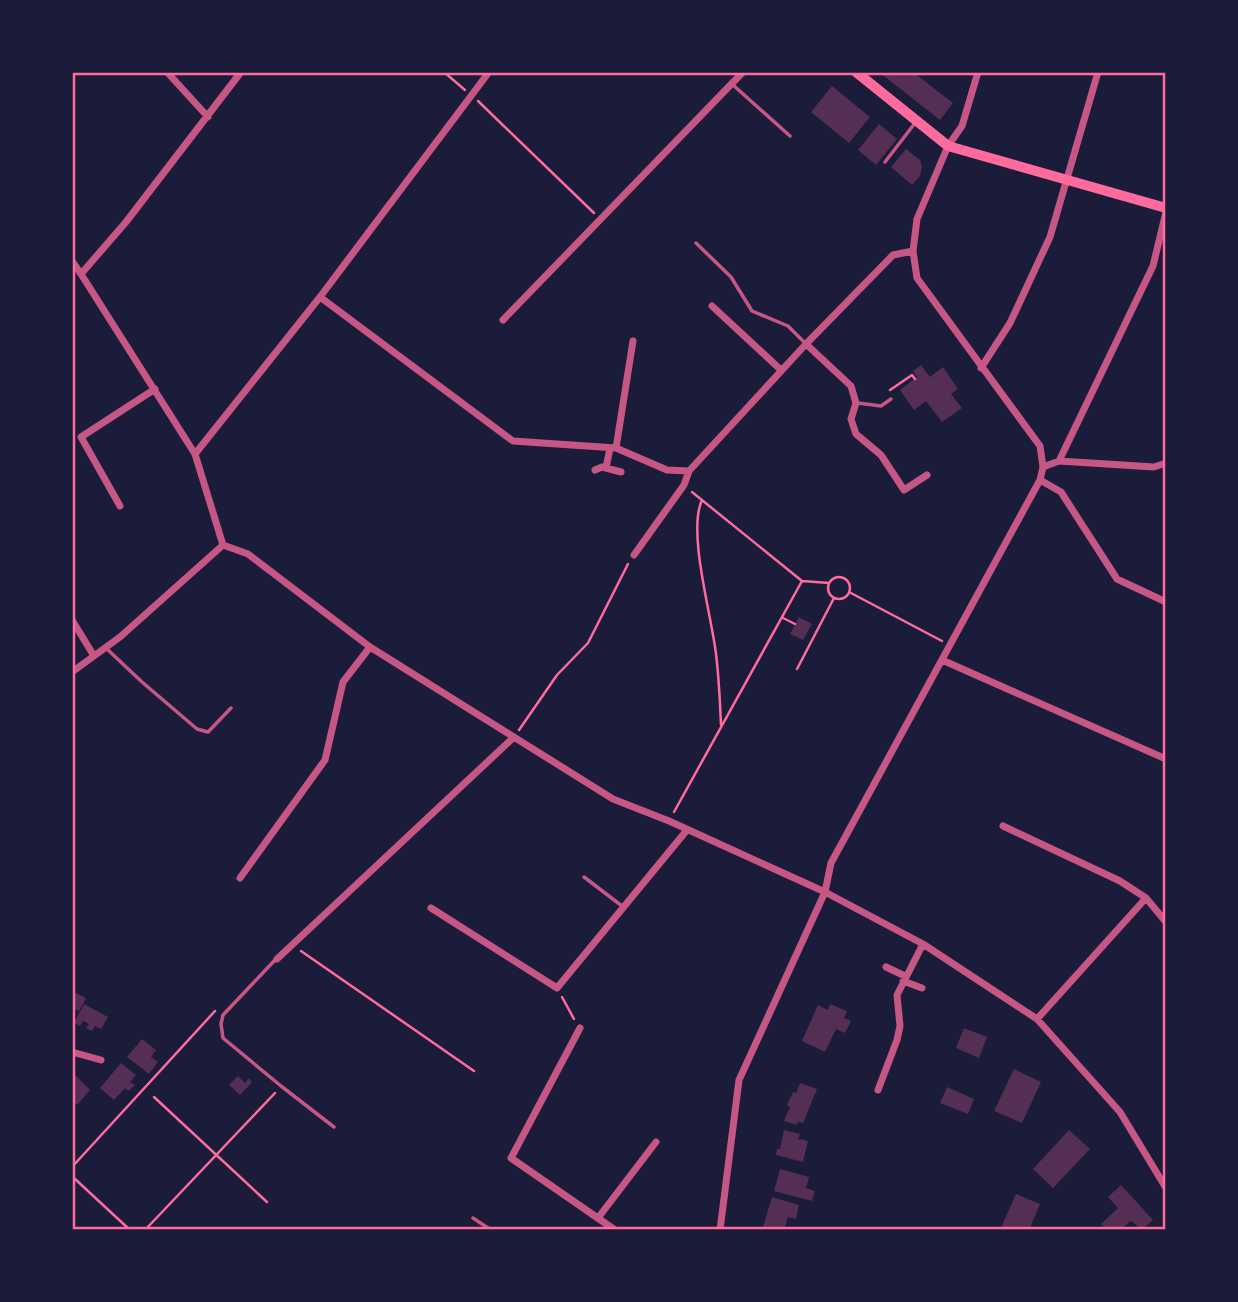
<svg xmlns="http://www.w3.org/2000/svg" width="1238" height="1302" font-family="'Alegreya Sans',sans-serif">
<rect width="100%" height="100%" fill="#1b1b3a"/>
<!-- building -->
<path fill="#542f53" d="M 879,72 L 913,72 L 953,103 L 940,120 Z
M 832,86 L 870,117 L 849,143 L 811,112 Z
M 879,124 L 897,139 L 876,165 L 858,150 Z
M 906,149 L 920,160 L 922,167 L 920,176 L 912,185 L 891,167 Z
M 921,365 L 930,377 L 943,367 L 958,389 L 951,394 L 962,408 L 942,422 L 926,401 L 914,410 L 900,390 L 917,377 L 913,371 Z
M 799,617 L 812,624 L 803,640 L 790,634 Z
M 72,991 L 86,998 L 79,1011 L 72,1008 Z
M 84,1004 L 108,1017 L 101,1029 L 95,1026 L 92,1031 L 86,1028 L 89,1024 L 83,1021 L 80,1026 L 74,1023 Z
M 830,1004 L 847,1011 L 844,1018 L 851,1021 L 845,1033 L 836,1029 L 825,1052 L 802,1041 L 818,1005 L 828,1010 Z
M 964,1028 L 987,1037 L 979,1058 L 956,1048 Z
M 142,1039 L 156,1050 L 151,1057 L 158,1062 L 149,1074 L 127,1057 Z
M 121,1063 L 136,1075 L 130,1082 L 135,1085 L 129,1091 L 125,1088 L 114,1100 L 100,1088 Z
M 1014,1069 L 1041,1082 L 1022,1123 L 994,1111 Z
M 72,1072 L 90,1090 L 77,1105 L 72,1101 Z
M 238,1076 L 245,1083 L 249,1078 L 252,1082 L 240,1095 L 229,1085 Z
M 800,1083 L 817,1089 L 803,1123 L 798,1122 L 797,1125 L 784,1121 L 790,1107 L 787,1105 L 793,1092 L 796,1093 Z
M 947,1087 L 974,1099 L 968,1114 L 940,1103 Z
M 784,1130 L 800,1134 L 798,1139 L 808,1141 L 803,1162 L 776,1155 L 777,1149 L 780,1149 Z
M 1069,1130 L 1090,1149 L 1053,1188 L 1033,1169 Z
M 780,1169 L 809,1177 L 806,1188 L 815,1191 L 812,1201 L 774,1191 Z
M 1121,1185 L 1153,1220 L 1142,1230 L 1131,1221 L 1120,1230 L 1107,1230 L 1101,1224 L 1118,1208 L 1108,1197 Z
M 1016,1194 L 1040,1204 L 1029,1230 L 1000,1230 Z
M 772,1197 L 799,1205 L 796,1219 L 788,1217 L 784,1230 L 762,1230 Z"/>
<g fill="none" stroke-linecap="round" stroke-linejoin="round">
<!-- path -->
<path stroke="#ff6b9d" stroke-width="2.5" d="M 444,72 L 465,90
M 478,101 L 594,213
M 890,390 L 912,375 L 915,379
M 692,492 L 802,581 L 829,583
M 702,500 C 687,532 712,617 716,654 C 719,678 720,701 721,725
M828 588a11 11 0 1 1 22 0a11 11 0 1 1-22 0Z
M 849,592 L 942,641
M 783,618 L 795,624
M 797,669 L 834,598
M 519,730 L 557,675 L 588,643 L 628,564
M 674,812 L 802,581
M 301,951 L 474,1071
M 562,997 L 574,1019
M 154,1097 L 267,1202
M 72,1167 L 215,1011
M 75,1179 L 130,1230
M 145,1230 L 275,1093"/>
<!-- service -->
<path stroke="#c65784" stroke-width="3.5" d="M 733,85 L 790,136
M 885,162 L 915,123
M 696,243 L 731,277 L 752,311 L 788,326 L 806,344
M 858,403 L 881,406 L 891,399
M 107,649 L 142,682 L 197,729 L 208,732 L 231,708
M 584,877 L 622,906
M 275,960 L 223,1015 L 221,1024 L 223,1038 L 281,1086 L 334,1127
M 473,1218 L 491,1230"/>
<!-- minor -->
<path stroke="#c65784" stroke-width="7" d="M 167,72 L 208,117
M 72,261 L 81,274
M 320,297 L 513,441 L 616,448 L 667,470 L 689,471
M 712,306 L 781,370
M 503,320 L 743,72
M 806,344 L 851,386 L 856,403 L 851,419 L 856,434 L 881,455 L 904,490 L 927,475
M 981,368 L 1010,323 L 1050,237 L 1098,72
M 616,448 L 633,341
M 195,454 L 320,297 L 489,72
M 1059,461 L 1153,266 L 1166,212
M 1043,467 L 1059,461 L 1154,467 L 1166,463
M 606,468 L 610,448
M 595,470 L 602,467 L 621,472
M 1040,480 L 1061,492 L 1117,579 L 1166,602
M 120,506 L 81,437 L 155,389
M 223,545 L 248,554 L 370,647 L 613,799 L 669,821 L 825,892 L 923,944 L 1037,1019 L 1120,1112 L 1166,1188
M 223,545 L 195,454 L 81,274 L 126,222 L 241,72
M 634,555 L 684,485 L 689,471 L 806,344 L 893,255 L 913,251
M 72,620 L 94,656
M 942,660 L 1166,759
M 72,672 L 120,637 L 223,545
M 1003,826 L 1120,881 L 1146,898 L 1166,922
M 240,878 L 325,760 L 343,682 L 370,647
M 431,908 L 557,988 L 687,830
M 277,959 L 514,737
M 886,967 L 905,976
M 903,981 L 922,988
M 1037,1019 L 1146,898
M 580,1028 L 511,1158 L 615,1230
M 72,1052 L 101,1060
M 878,1090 L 897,1040 L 900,1026 L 897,995 L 923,944
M 598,1218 L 656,1142
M 720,1230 L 739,1080 L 825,892 L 831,863 L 1040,480 L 1043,467 L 1040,446 L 917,278 L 913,251 L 917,219 L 948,146 L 962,126 L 978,72"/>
<!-- secondary -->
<path stroke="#ff6b9d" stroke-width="10" d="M 856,72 L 948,146 L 1166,208"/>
</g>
<!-- border -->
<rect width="1238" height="1302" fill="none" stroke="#1b1b3a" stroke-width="147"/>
<rect x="74" y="74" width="1090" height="1154" fill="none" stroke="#ff6b9d" stroke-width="2.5"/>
</svg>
